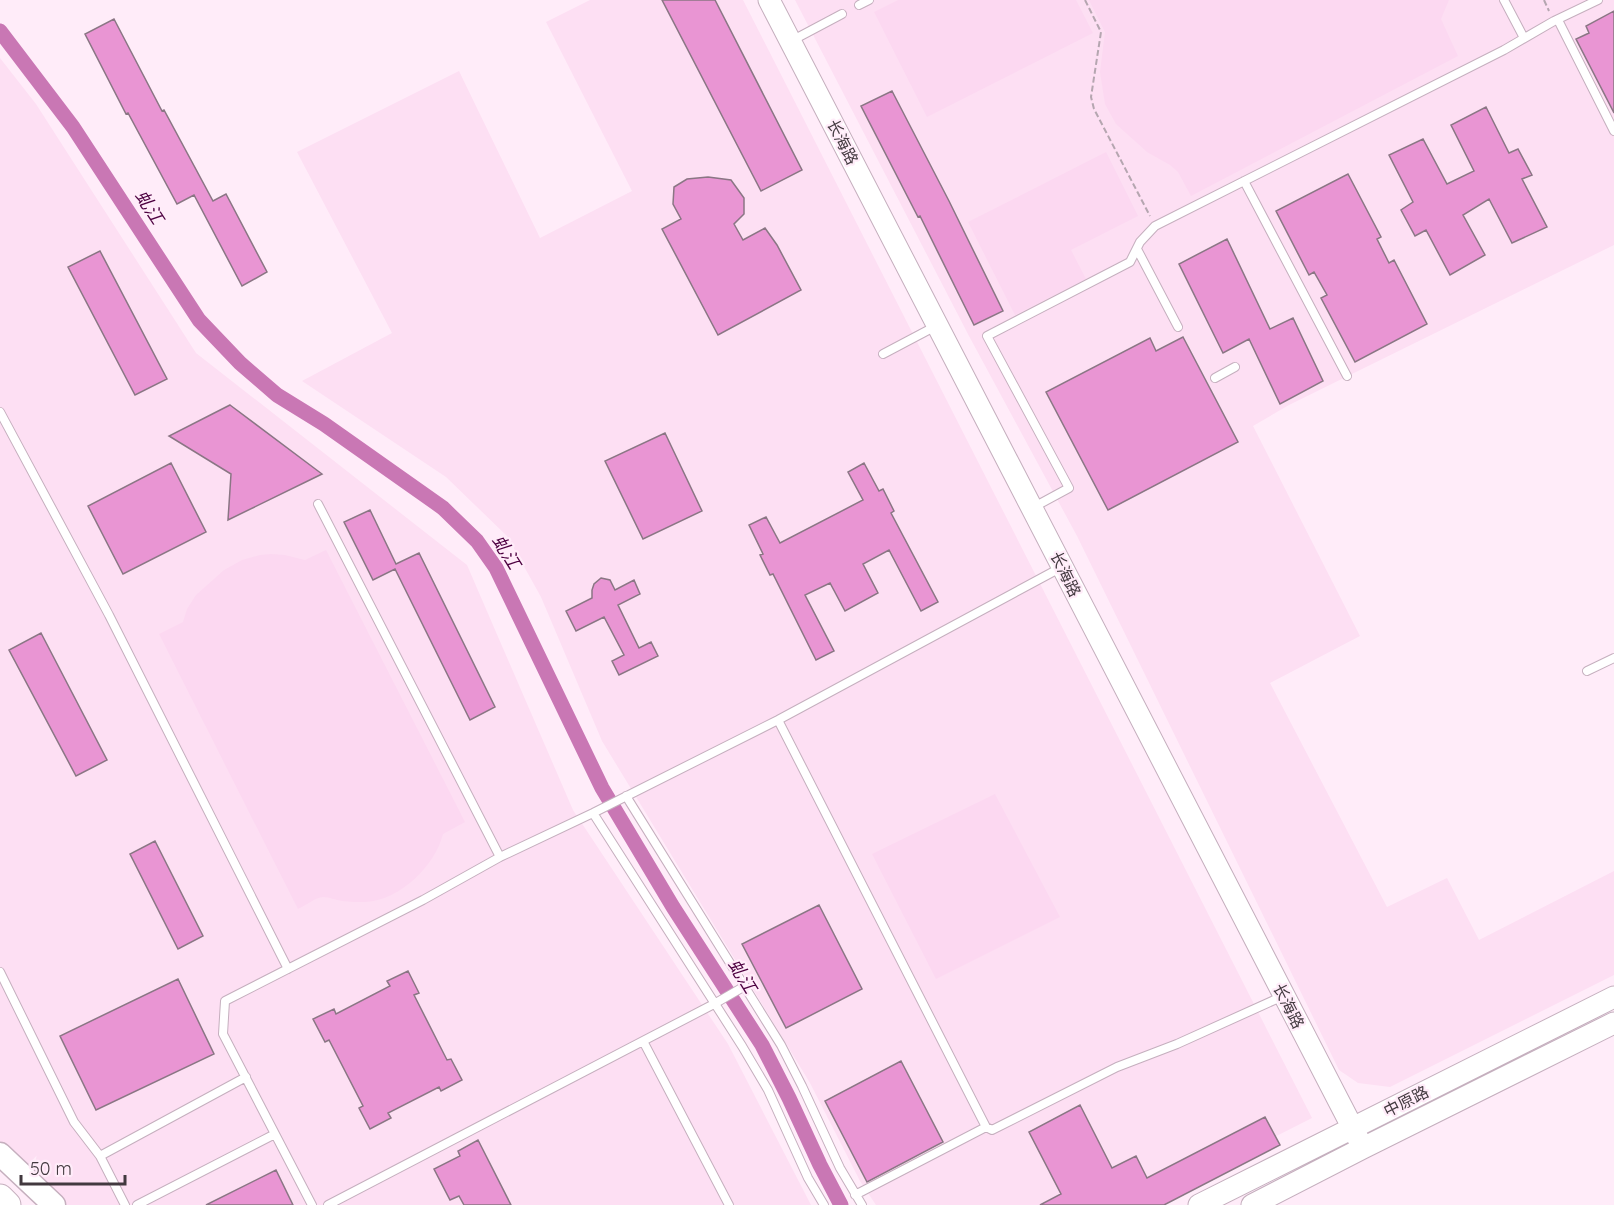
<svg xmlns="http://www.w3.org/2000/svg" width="1614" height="1205" font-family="Quicksand,'Noto Sans SC',sans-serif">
<rect width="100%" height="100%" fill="#ffecf9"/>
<!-- built -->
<path fill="#fddff3" d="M 590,0 L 743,0 L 1312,1118 L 1140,1205 L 876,1205 L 860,1181 L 810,1083 L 602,741 L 541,597 L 507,536 L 446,477 L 302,381 L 392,333 L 297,152 L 459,71 L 540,238 L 632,191 L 546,22 Z
M 795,0 L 1614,0 L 1614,245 L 1289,405 L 1253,426 L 1360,636 L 1270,683 L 1387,907 L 1447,878 L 1479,940 L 1614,871 L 1614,975 L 1390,1087 L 1358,1083 L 1339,1070 L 1077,536 L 969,336 Z
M 0,58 L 36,104 L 196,353 L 467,565 L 573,810 L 728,1044 L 811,1205 L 67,1205 L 0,1141 Z"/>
<!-- green -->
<path fill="#fcd8f1" d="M 898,0 L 1076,0 L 1093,33 L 927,117 L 874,12 Z
M 1089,0 L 1449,0 L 1441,19 L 1458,56 L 1191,196 L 1178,172 L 1170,165 L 1147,152 L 1116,124 L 1105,104 L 1100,72 L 1105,32 Z
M 1106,152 L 1138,216 L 1071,250 L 1086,279 L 1015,315 L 968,222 Z
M 326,550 L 465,822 L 443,834 C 435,866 400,900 366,902 C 358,902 349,902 342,901 C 336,900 329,897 323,897 C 316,897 305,906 298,909 L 159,634 L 183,622 L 187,609 L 196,595 L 224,570 L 242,560 L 260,555 L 271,554 L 285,555 L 305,560 Z
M 995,794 L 1060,917 L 936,979 L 872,854 Z"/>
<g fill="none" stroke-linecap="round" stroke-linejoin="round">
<!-- canal -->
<path stroke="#c977b4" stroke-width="15" d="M 0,31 L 73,127 L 199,320 L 240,363 L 277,395 L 324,424 L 443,508 L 477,541 L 496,568 L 602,788 L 673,907 L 762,1045 L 789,1098 L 820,1165 L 841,1205"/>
</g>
<!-- building -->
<path fill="#e995d3" stroke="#8a7684" stroke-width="1.5" d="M 662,0 L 715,0 L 802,170 L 761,191 Z
M 1614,11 L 1614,113 L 1576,39 L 1589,33 L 1586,26 Z
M 114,19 L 162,111 L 164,110 L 213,201 L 226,194 L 267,272 L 242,286 L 194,195 L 177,204 L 128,113 L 126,114 L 85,34 Z
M 892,91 L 949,201 L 1003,311 L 974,325 L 920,216 L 918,217 L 861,106 Z
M 1486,107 L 1509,153 L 1518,149 L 1532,175 L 1522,179 L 1547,227 L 1512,243 L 1489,199 L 1463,215 L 1485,255 L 1450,275 L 1426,230 L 1415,236 L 1401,210 L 1413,202 L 1389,155 L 1423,139 L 1447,184 L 1474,171 L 1451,125 Z
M 1348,174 L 1381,237 L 1377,239 L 1389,263 L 1394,260 L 1427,324 L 1355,362 L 1321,298 L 1327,295 L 1314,272 L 1309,275 L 1276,211 Z
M 708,177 L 731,180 L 744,198 L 744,214 L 734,224 L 743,240 L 765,228 L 777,245 L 801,290 L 718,335 L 662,229 L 681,219 L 673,204 L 674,187 L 687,179 Z
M 1227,239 L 1270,329 L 1293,318 L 1323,381 L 1280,404 L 1249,339 L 1223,353 L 1179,264 Z
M 100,251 L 167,379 L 135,395 L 68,267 Z
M 1183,337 L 1238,442 L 1108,510 L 1046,392 L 1150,338 L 1156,351 Z
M 230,405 L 322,474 L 228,520 L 231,474 L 169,436 Z
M 665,433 L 702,511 L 643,539 L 605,461 Z
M 171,463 L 206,532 L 123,574 L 88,506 Z
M 864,463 L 879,491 L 883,489 L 894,511 L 891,513 L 938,602 L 921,611 L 889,550 L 863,564 L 878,593 L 845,611 L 830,583 L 805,595 L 834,651 L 816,660 L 773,574 L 770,575 L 760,555 L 763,554 L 749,525 L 766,517 L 780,543 L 863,500 L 848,472 Z
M 370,510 L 396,564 L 419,553 L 495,707 L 470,720 L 395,569 L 373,580 L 344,522 Z
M 601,578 L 610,580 L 615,590 L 634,580 L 640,594 L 618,605 L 639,648 L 651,642 L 658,656 L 619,675 L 612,661 L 624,655 L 604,617 L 576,631 L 566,611 L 592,598 L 592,590 L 594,584 Z
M 41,633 L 107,760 L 76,776 L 9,650 Z
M 155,841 L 203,936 L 178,949 L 130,854 Z
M 819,905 L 862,989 L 786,1028 L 742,944 Z
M 408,971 L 419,993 L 414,995 L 447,1060 L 451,1059 L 462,1080 L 441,1091 L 439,1087 L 388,1113 L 391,1118 L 370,1129 L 359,1108 L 363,1106 L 329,1040 L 325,1042 L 313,1019 L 334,1009 L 336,1014 L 390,986 L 387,981 Z
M 178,979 L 214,1054 L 96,1110 L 60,1036 Z
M 901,1061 L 943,1142 L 867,1182 L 825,1101 Z
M 1080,1105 L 1112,1168 L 1136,1156 L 1147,1178 L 1265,1117 L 1280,1145 L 1164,1205 L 1040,1205 L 1061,1194 L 1029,1132 Z
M 478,1140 L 511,1205 L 464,1205 L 459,1196 L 450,1200 L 434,1169 L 460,1156 L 458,1151 Z
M 276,1170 L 293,1205 L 206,1205 Z"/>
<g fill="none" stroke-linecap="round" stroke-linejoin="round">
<defs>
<path id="lane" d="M 1504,0 L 1524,38
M 859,5 L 869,0
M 1558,20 L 1614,131
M 793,40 L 842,14
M 1244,181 L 1347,376
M 1137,249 L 1178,327
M 883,354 L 936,326
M 1215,378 L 1235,367
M 0,412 L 109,615 L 288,969
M 318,504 L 500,857
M 1034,507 L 1069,488 L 987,336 L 1130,262 L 1140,242 L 1155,226 L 1504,50 L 1554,21 L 1598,0
M 1587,671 L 1614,658
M 778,720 L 986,1127 L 855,1195
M 626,796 L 781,1045 L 802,1086 L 840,1168 L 862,1205
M 593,813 L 742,1046 L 768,1090 L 808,1178 L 824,1205
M 0,972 L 74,1122 L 100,1156 L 125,1205
M 643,1041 L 729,1205
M 986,1127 L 992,1130 L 1117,1067 L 1177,1044 L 1281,997
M 100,1156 L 246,1077
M 137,1205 L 275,1134
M 312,1205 L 223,1034 L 225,1001 L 423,900 L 500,857 L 593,813 L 778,720 L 1062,567
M 328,1205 L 714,1004 L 745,986"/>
<path id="secondary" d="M 769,0 L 1363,1148
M 1199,1205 L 1614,997
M 1252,1205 L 1363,1148 L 1614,1023"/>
<path id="primary" d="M 0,1154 L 54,1205"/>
<path id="highway" d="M 0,1198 L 7,1205"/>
</defs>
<!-- lane casing -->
<use href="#lane" stroke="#c5afbe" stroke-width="10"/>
<!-- secondary casing -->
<use href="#secondary" stroke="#c5afbe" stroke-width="23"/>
<!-- primary casing -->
<use href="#primary" stroke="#c5afbe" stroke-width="25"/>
<!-- highway casing -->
<use href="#highway" stroke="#c5afbe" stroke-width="29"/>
<!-- path -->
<path stroke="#b5a6b0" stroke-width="2" stroke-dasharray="6 3" stroke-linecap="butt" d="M 1085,0 L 1101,32 L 1091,97 L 1094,109 L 1150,216
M 1544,0 L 1549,11"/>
<!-- lane -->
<use href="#lane" stroke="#fff" stroke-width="8"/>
<!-- secondary -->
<use href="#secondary" stroke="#fff" stroke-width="21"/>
<!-- primary -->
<use href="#primary" stroke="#fff" stroke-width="22"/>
<!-- highway -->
<use href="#highway" stroke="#fff" stroke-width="27"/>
</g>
<g text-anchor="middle" stroke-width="4.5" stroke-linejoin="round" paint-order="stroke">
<!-- street labels -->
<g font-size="16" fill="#42393f" stroke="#ffecf9">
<text transform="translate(843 142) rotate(63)" y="6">长海路</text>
<text transform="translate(1066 574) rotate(64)" y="6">长海路</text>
<text transform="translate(1289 1006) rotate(63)" y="6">长海路</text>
<text transform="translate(1406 1101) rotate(-27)" y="6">中原路</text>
</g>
<!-- water labels -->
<g font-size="18" font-style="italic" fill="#4d0040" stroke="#ffecf9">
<text transform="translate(149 207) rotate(57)" y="6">虬江</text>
<text transform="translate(506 552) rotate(58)" y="6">虬江</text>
<text transform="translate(742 976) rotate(58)" y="6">虬江</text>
</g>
</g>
<!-- scale -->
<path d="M21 1175v9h104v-9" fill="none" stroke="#42393f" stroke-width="3"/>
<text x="30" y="1175" font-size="18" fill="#42393f" stroke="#ffecf9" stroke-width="4.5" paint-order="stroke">50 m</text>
</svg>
